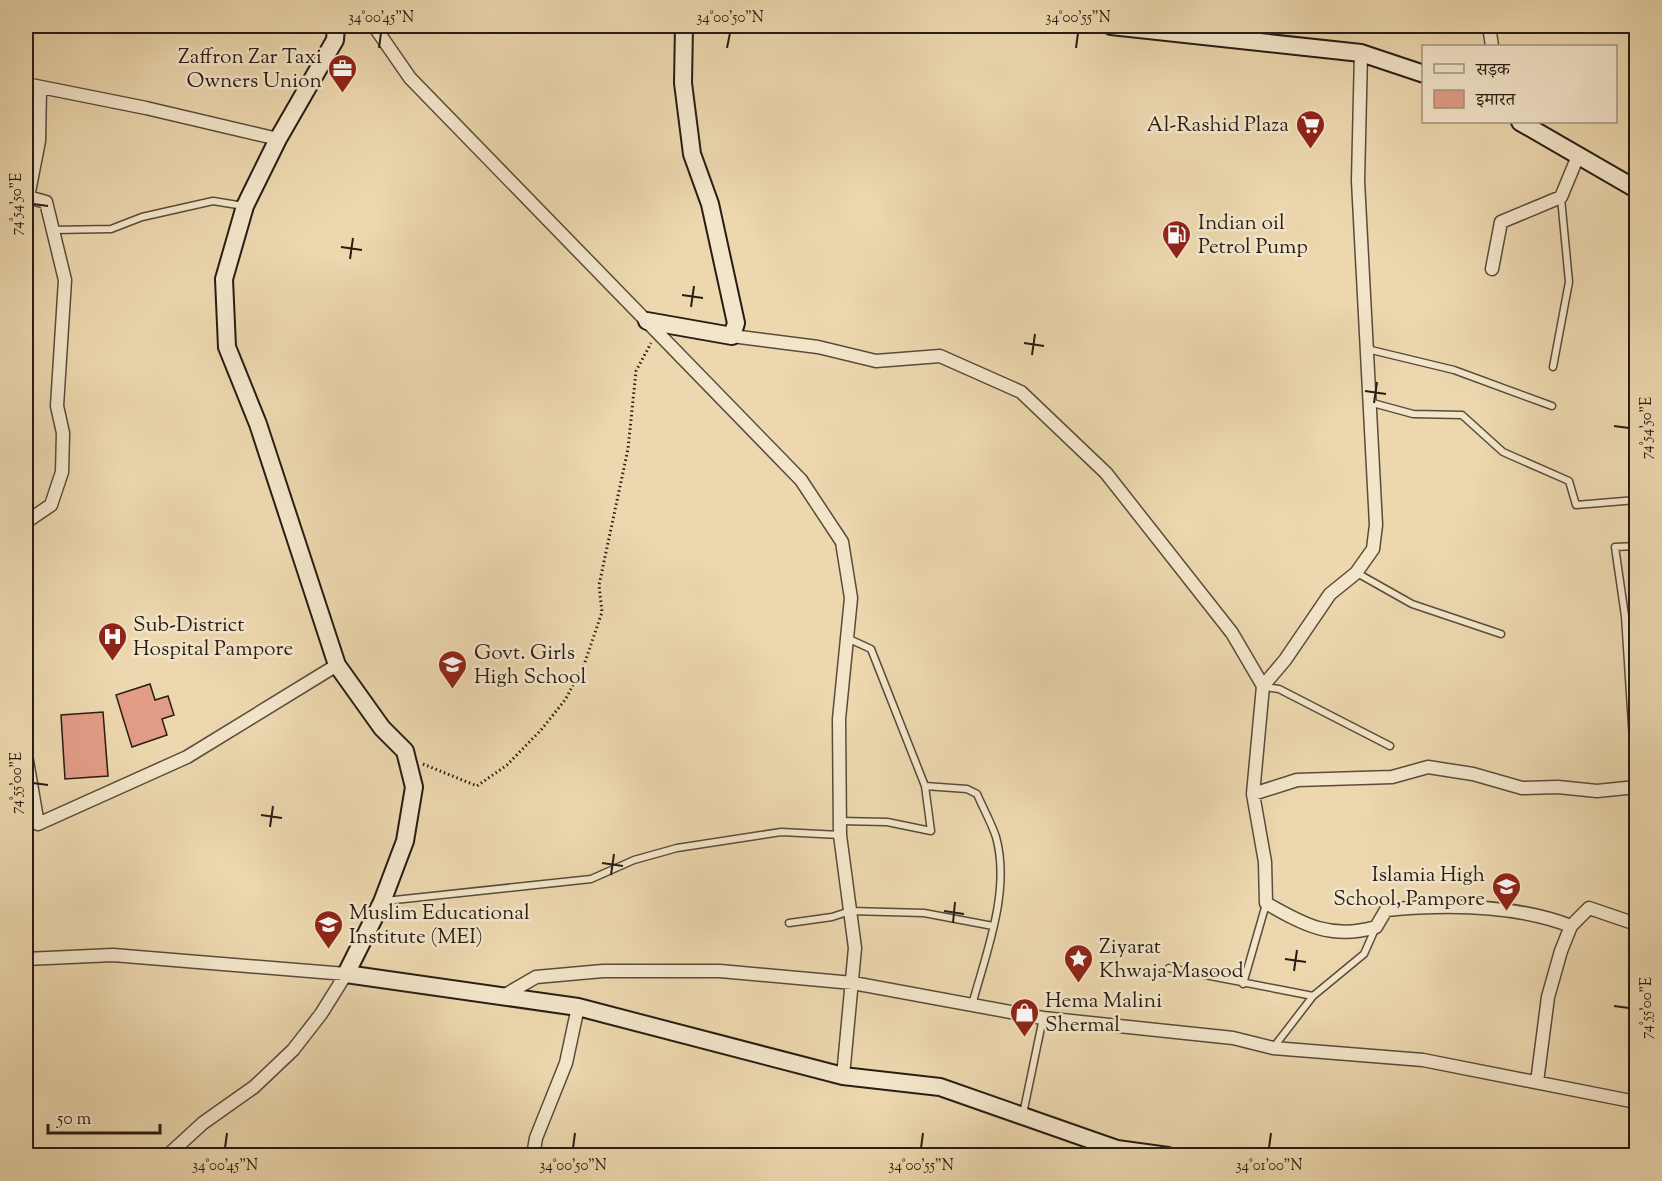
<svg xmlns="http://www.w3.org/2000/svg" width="1662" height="1181" font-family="'Sorts Mill Goudy','Noto Serif Devanagari',serif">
<rect width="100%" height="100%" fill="#ecd7ae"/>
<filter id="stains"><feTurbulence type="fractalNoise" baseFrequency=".00333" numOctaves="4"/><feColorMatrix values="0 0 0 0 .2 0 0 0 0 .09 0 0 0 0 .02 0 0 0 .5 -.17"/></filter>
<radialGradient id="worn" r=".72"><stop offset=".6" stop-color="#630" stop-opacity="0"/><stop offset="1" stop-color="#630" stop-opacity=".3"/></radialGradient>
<!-- building -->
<path fill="#e39c86" stroke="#281d14" stroke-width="1.5" d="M 150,684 L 155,700 L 168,696 L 174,715 L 162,719 L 167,735 L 132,747 L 116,695 Z
M 103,712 L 108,776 L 65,779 L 61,715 Z"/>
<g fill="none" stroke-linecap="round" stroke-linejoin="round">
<defs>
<path id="lane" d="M 52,230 L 111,229 L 142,217 L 213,201 L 244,206
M 1367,349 L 1454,370 L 1552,406
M 1553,367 L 1569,282 L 1561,198
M 1369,402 L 1413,414 L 1462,415 L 1503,452 L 1569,481 L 1576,505 L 1636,500
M 1357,573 L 1412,604 L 1501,634
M 1264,687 L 1279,689 L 1390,746
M 925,786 L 967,789 L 977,794 C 983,808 991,822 996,837 C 1011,891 986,953 972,1005
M 1636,787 L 1625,616 L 1615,547 L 1636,546
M 840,821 L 887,822 L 931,831 L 925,786 L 871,649 L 847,638
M 385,901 L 591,879 L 634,860 L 677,848 L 781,832 L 840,835
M 789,923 L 832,917 L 850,911 L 924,913 L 993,926
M 1169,968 L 1313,996
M 1243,984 L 1266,904
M 1273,1048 L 1313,996 L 1364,954 L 1376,927
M 1023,1114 L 1043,1018"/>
<path id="street" d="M 374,26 L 410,78 L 801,480 L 842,542 L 851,598 L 839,719 L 840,835 L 855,948 L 843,1076
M 1489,26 L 1492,46
M 1361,53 L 1358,181 L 1376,525 L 1373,549 L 1356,573 L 1330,594 L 1285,660 L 1263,686 L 1253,794 L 1265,862 L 1266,903 C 1304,925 1332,940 1376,927 L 1386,910 C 1447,904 1513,904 1571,926
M 26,84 L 146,108 L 278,139
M 1492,269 L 1501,222 L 1561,197 L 1578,156
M 732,336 L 818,347 L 876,361 L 940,356 L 1021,392 L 1106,473 L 1232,633 L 1263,686
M 26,522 L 51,505 L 62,472 L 63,433 L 57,406 L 65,280 L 46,202 L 28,197 L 39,141 L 40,88
M 26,755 L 38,824 L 187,757 L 337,665
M 1253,794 L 1297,780 L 1392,777 L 1428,767 L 1473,774 L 1522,788 L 1558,787 L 1597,791 L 1636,787
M 26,959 L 113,955 L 346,974 L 321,1014 L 293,1050 L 254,1087 L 203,1123 L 167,1156
M 505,995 L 536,977 L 603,971 L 720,971 L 853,983 L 1043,1018 L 1233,1038 L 1273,1048 L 1423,1060 L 1636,1102
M 1537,1082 L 1548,997 L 1561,951 L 1571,926 L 1589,908 L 1636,924
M 533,1156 L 536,1138 L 566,1063 L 578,1007"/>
<path id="secondary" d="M 336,26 L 335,40 L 278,139 L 245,206 L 224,279 L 227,347 L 258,424 L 337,665 L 382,728 L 405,751 L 414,787 L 405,841 L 382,902 L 346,974 L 578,1007 L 843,1076 L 940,1087 L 1117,1149 L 1168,1156
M 1111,26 L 1361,53 L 1424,74
M 1520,122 L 1636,189
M 647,321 L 732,336 L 736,323 L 710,204 L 692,154 L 683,83 L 684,26"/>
</defs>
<!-- lane casing -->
<use href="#lane" stroke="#594c3a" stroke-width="9"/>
<!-- street casing -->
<use href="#street" stroke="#594c3a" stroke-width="15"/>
<!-- secondary casing -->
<use href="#secondary" stroke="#281d14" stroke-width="20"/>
<!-- path -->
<path stroke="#281d14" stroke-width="3" stroke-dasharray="1.5 3" stroke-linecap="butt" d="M 423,764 L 477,786 L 507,765 L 541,730 L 565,700 L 584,665 L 602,612 L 599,585 L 628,449 L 636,371 L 651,343"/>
<!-- lane -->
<use href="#lane" stroke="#f3e5ca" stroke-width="6"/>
<!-- street -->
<use href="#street" stroke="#f3e5ca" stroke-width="12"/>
<!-- secondary -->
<use href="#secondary" stroke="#f3e5ca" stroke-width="16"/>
</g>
<!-- ticks -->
<path fill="none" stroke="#281d14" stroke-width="2" d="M 379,48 L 381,33M 727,48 L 730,33M 1076,48 L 1078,33M 33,204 L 48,206M 341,247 L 362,250M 350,259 L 353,238M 682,295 L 703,298M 691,307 L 694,286M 1024,343 L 1044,346M 1032,355 L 1035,334M 1365,391 L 1386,394M 1374,403 L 1377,382M 1614,426 L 1629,428M 33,783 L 48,785M 261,815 L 282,818M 270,827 L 273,806M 602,863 L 623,866M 611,875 L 614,854M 944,911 L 964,914M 953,923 L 955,902M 1285,959 L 1306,962M 1294,971 L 1297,950M 1614,1006 L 1629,1008M 225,1148 L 227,1133M 573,1148 L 575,1133M 921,1148 L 923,1133M 1269,1148 L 1271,1133"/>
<!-- icons -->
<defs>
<symbol id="office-pin" viewBox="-11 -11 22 30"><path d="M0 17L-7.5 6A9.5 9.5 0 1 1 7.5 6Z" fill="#8f2418" stroke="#f3e5ca"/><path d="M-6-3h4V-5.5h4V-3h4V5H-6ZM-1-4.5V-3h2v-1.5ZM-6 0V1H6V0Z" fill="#fff"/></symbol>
<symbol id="supermarket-pin" viewBox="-11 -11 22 30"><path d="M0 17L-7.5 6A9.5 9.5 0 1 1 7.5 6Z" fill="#8f2418" stroke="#f3e5ca"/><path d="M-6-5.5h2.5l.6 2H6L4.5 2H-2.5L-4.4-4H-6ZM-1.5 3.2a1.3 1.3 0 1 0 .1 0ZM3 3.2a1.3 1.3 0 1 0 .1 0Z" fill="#fff"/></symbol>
<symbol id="fuel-pin" viewBox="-11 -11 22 30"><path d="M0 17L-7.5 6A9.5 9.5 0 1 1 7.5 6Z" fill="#8f2418" stroke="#f3e5ca"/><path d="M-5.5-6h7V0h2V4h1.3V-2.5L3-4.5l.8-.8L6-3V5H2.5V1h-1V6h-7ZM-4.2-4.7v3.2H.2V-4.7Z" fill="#fff"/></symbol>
<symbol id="hospital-pin" viewBox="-11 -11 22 30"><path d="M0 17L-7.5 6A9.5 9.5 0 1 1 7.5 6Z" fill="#8f2418" stroke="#f3e5ca"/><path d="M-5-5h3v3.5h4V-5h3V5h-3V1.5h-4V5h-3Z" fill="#fff"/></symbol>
<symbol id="school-pin" viewBox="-11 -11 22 30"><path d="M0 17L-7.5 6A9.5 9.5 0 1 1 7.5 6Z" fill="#8f2418" stroke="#f3e5ca"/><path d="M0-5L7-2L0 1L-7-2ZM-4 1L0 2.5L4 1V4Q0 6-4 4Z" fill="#fff"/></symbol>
<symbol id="sight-pin" viewBox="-11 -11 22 30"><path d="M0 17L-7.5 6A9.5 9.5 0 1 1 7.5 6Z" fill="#8f2418" stroke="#f3e5ca"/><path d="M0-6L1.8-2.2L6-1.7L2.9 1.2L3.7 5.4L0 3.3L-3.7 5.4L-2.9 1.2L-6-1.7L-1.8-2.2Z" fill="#fff"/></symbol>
<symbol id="shop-pin" viewBox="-11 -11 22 30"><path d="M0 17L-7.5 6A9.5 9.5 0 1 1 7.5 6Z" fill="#8f2418" stroke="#f3e5ca"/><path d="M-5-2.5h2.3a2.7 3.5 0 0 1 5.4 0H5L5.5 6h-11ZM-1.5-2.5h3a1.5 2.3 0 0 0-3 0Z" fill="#fff"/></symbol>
</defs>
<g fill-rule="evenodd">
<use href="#office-pin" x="326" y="52" width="33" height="45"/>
<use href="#supermarket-pin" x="1294" y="108" width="33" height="45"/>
<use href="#fuel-pin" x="1160" y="218" width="33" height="45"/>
<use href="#hospital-pin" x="96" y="620" width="33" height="45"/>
<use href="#school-pin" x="436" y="648" width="33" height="45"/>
<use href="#school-pin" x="1490" y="870" width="33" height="45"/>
<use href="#school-pin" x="312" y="908" width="33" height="45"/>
<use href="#sight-pin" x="1062" y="942" width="33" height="45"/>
<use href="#shop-pin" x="1008" y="996" width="33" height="45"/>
</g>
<g text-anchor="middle" stroke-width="5" stroke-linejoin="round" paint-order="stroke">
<!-- poi labels -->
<g font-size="21" fill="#281d14" stroke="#f3e5ca" text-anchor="start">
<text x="322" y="63" text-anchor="end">Zaffron Zar Taxi<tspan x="322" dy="24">Owners Union</tspan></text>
<text x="1289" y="131" text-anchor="end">Al-Rashid Plaza</text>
<text x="1198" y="229">Indian oil<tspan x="1198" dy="24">Petrol Pump</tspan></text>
<text x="133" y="631">Sub-District<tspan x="133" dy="24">Hospital Pampore</tspan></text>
<text x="474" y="659">Govt. Girls<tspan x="474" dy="24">High School</tspan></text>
<text x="1485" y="881" text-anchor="end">Islamia High<tspan x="1485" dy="24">School, Pampore</tspan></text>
<text x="349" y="919">Muslim Educational<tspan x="349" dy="24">Institute (MEI)</tspan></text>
<text x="1099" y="953">Ziyarat<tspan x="1099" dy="24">Khwaja Masood</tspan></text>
<text x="1045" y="1007">Hema Malini<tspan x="1045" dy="24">Shermal</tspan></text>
</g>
</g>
<!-- margin -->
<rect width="1662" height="1181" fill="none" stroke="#ecd7ae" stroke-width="66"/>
<!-- legend -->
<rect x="1422" y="45" width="195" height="78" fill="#f3e5ca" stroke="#a29581" stroke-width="1.5"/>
<rect x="1434" y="64" width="30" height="9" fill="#f3e5ca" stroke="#a29581" stroke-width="1.5"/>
<text x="1476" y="75" font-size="18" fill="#281d14">सड़क</text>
<rect x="1434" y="90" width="30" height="18" fill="#e39c86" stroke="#a29581" stroke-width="1.5"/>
<text x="1476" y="105" font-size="18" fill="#281d14">इमारत</text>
<!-- scale -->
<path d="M48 1124v9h112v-9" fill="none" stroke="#281d14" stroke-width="3"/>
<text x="57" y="1124" font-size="18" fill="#281d14" stroke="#f3e5ca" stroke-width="4.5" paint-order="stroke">50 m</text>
<rect x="33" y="33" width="1596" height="1115" fill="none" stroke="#281d14" stroke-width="2"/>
<g font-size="15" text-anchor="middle" fill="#281d14">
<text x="381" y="22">34°00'45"N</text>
<text x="730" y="22">34°00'50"N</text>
<text x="1078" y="22">34°00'55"N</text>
<text transform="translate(16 204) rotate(-90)" y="5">74°54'50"E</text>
<text transform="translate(1646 428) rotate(-90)" y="5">74°54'50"E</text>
<text transform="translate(16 783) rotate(-90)" y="5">74°55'00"E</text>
<text transform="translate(1646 1008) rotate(-90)" y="5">74°55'00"E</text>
<text x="225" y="1170">34°00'45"N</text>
<text x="573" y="1170">34°00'50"N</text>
<text x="921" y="1170">34°00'55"N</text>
<text x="1269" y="1170">34°01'00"N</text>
</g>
<rect width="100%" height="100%" filter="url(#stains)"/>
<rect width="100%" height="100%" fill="url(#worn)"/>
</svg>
